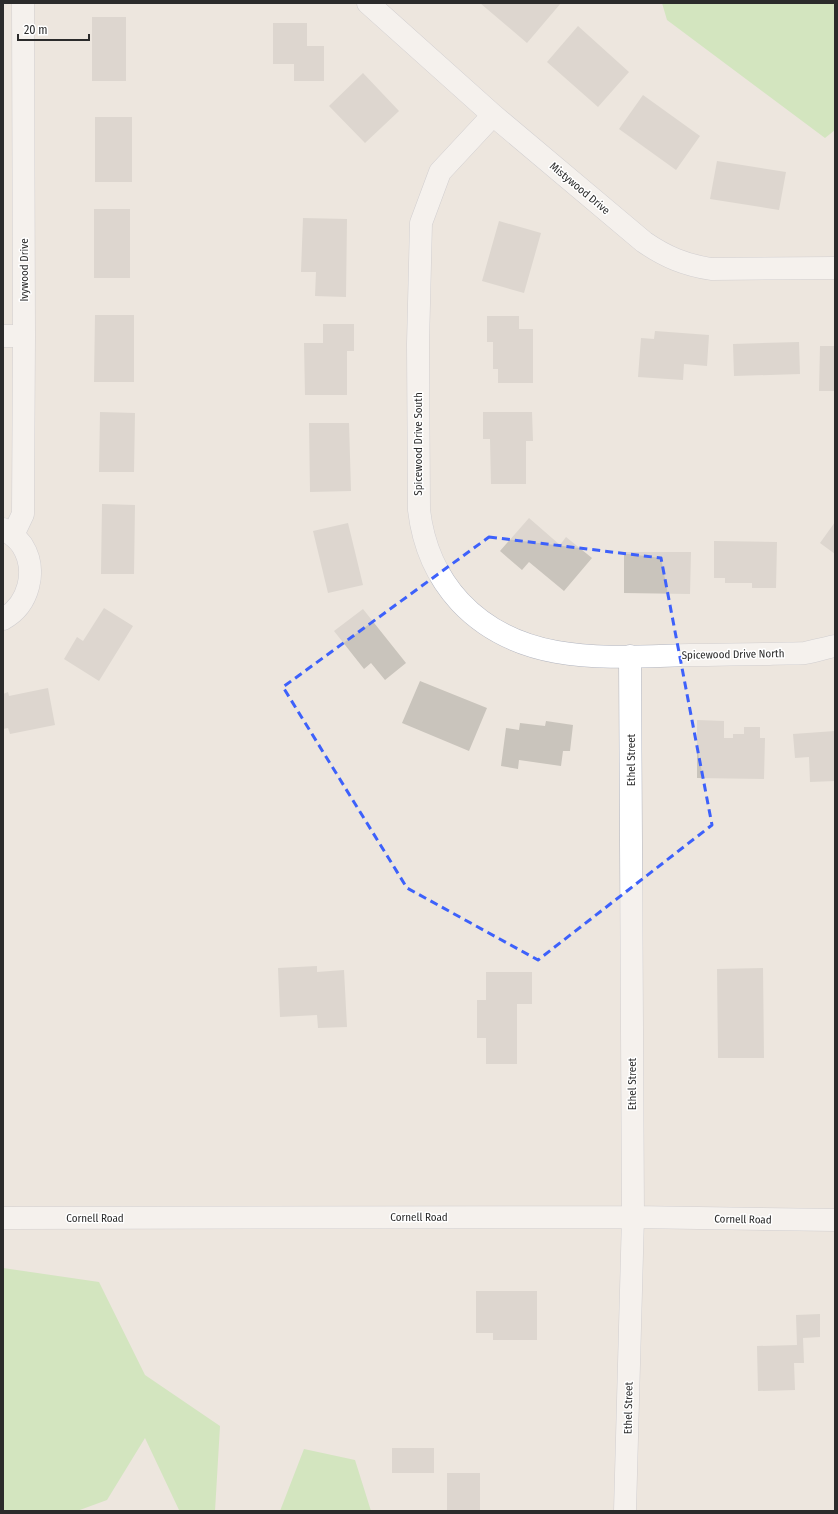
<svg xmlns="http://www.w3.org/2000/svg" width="838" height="1514" font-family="'Fira Sans Condensed',sans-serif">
<rect width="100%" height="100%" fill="#ede6de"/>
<!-- green -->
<path fill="#b3e49a" d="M 662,3 L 835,3 L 835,130 L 825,138 L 667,20 Z
M 3,1268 L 99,1282 L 145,1375 L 220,1426 L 215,1511 L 179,1510 L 145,1438 L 107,1500 L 77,1511 L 3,1511 Z
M 304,1449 L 355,1460 L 371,1511 L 280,1511 Z"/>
<!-- building -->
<path fill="#c9c4bc" d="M 480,3 L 561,3 L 527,43 Z
M 92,17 L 126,17 L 126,81 L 92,81 Z
M 273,23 L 307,23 L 307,46 L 324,46 L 324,81 L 294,81 L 294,64 L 273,64 Z
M 578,26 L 629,72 L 598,107 L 547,62 Z
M 363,73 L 399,111 L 365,143 L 329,106 Z
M 643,95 L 700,136 L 676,170 L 619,129 Z
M 95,117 L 132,117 L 132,182 L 95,182 Z
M 717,161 L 786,172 L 779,210 L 710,199 Z
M 94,209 L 130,209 L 130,278 L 94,278 Z
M 303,218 L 347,219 L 346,297 L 315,296 L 316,272 L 301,272 Z
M 499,221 L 541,233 L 524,293 L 482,281 Z
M 95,315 L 134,315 L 134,382 L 94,382 Z
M 487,316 L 519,316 L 519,329 L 533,329 L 533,383 L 498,383 L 498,369 L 493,369 L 493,342 L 487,342 Z
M 323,324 L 354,324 L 354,351 L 347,351 L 347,395 L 305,395 L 304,343 L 323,343 Z
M 655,331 L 709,335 L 707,366 L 684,364 L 683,380 L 638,377 L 641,338 L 654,339 Z
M 799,342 L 800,374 L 734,376 L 733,344 Z
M 820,346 L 835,346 L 835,391 L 819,391 Z
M 100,412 L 135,413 L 134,472 L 99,472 Z
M 483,412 L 532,412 L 533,441 L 526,441 L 526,484 L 491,484 L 490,439 L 483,439 Z
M 309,423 L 349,423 L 351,491 L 310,492 Z
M 102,504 L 135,505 L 134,574 L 101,574 Z
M 529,518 L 560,545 L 566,537 L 592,558 L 564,591 L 529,562 L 522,570 L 500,551 Z
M 835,522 L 835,554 L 820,543 Z
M 348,523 L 363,585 L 328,593 L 313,531 Z
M 714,541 L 777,542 L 776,588 L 752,588 L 752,583 L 725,583 L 725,578 L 714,578 Z
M 624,552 L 691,552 L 690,594 L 624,593 Z
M 104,608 L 133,626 L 99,681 L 64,659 L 77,637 L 83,641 Z
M 363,609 L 406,663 L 385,680 L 371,663 L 364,669 L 334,631 Z
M 420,681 L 487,708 L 469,751 L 402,723 Z
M 48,688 L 55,725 L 10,734 L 8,728 L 3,729 L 3,694 L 8,692 L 9,696 Z
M 697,720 L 724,721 L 724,738 L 733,738 L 733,734 L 744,734 L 744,727 L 760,727 L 760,738 L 765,738 L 764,779 L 697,778 Z
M 546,721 L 573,725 L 570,751 L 563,751 L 561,766 L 519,760 L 518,769 L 501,766 L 506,728 L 519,730 L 520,723 L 545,726 Z
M 835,731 L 835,781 L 810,782 L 809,757 L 795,758 L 793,734 Z
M 317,966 L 317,972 L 344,970 L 347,1027 L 318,1028 L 317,1015 L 280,1017 L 278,968 Z
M 763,968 L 764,1058 L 718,1058 L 717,969 Z
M 486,972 L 532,972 L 532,1004 L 517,1004 L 517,1064 L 486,1064 L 486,1038 L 477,1038 L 477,1000 L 486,1000 Z
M 476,1291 L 537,1291 L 537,1340 L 493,1340 L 493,1333 L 476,1333 Z
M 820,1314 L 820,1337 L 803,1338 L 804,1363 L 794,1363 L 795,1390 L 758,1391 L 757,1346 L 797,1345 L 796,1315 Z
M 392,1448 L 434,1448 L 434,1473 L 392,1473 Z
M 447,1473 L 480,1473 L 480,1511 L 447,1511 Z"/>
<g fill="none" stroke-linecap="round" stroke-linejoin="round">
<defs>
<path id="street" d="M 368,3 L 493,115 L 644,242 C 666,257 685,265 711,269 L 835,268
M 493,115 L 440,172 L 421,223 L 418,344 L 419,510 C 423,544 436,576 460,602 C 521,667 609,657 690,655 C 717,655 743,654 769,654 C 781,653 794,654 805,653 C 815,651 825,648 835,646
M 3,336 L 24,336
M 3,529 C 10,533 17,538 22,545 C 38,570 29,605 3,619
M 13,535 L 23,514 L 24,336 L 23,3
M 3,1218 L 633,1217 L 835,1220
M 625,1511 L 633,1217 L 630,656"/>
</defs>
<!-- street casing -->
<use href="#street" stroke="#b1b4bf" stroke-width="23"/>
<!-- street -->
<use href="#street" stroke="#fff" stroke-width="22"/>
</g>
<!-- marked area -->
<path d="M0 0H838V1514H0ZM 489,537 L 661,558 L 712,825 L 538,960 L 407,888 L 283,687 Z" fill="#ede6de" fill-opacity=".55" fill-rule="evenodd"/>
<path fill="none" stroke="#3d61fb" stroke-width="3" stroke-dasharray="8 5" stroke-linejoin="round" d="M 489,537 L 661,558 L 712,825 L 538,960 L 407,888 L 283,687 Z"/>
<g text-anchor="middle" stroke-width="3" stroke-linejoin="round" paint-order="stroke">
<!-- street labels -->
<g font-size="11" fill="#2b2b2b" stroke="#fff">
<text transform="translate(580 188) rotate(40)" y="4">Mistywood Drive</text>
<text transform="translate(24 270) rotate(-90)" y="4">Ivywood Drive</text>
<text transform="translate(418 444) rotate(-90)" y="4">Spicewood Drive South</text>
<text transform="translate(733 654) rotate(-1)" y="4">Spicewood Drive North</text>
<text transform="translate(631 760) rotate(-90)" y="4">Ethel Street</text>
<text transform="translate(632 1084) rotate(-90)" y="4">Ethel Street</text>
<text x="419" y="1221">Cornell Road</text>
<text x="95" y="1222">Cornell Road</text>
<text transform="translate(743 1219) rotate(1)" y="4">Cornell Road</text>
<text transform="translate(628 1408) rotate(-89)" y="4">Ethel Street</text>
</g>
</g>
<!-- border -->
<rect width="838" height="1514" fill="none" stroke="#2b2b2b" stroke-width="8"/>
<!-- scale -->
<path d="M18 34v6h71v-6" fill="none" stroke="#2b2b2b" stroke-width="2"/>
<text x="24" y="34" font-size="12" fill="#2b2b2b" stroke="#ffffff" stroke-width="3" paint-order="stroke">20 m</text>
</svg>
